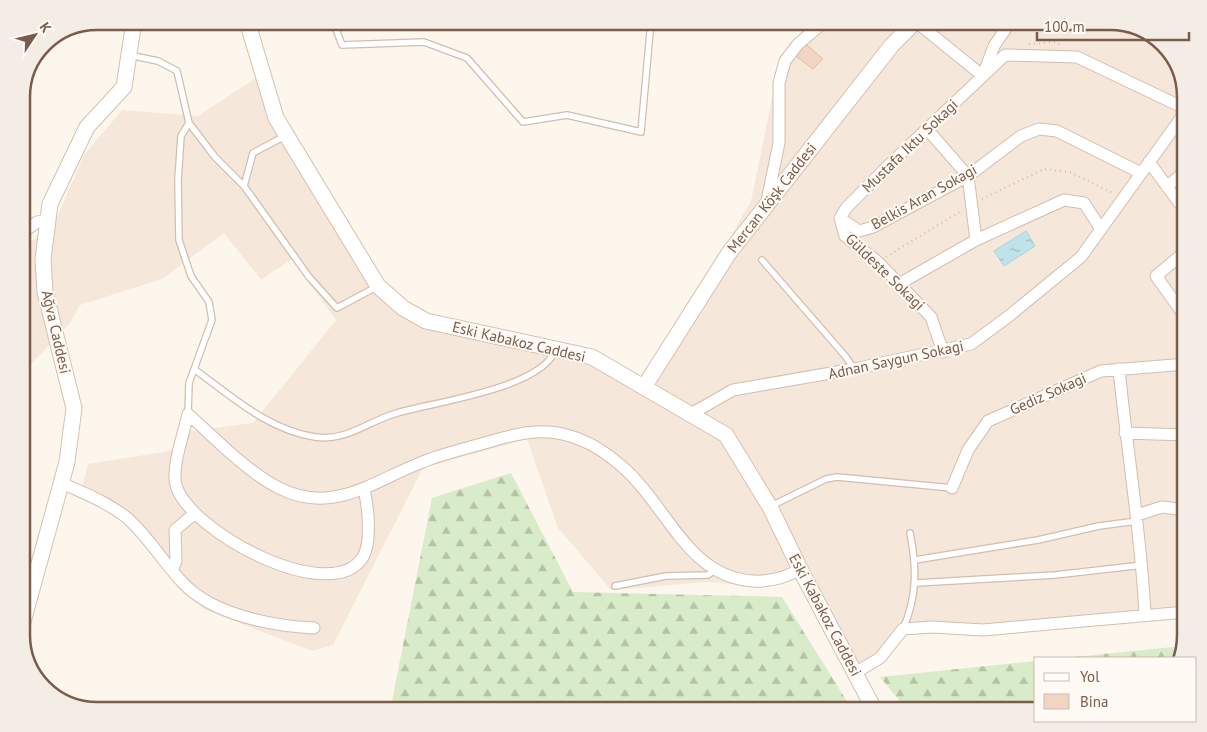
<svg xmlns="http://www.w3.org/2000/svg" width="1207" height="732" font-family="'PT Sans',sans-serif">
<defs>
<pattern id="forest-firs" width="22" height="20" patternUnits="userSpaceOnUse" patternTransform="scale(1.25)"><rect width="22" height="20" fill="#d8ecc9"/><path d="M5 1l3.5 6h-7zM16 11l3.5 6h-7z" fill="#b4c2a5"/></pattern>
<pattern id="water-ripples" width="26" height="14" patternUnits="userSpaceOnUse" patternTransform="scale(1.25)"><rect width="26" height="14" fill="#bfe3e8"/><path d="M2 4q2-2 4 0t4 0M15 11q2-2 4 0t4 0" fill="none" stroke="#a0bbbe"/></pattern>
</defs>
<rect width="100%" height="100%" fill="#fdf6ec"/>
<!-- residential -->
<path fill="#f5e8da" d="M 819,21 L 1110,21 L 1148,32 L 1175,59 L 1186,93 L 1186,617 L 903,633 L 853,672 L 804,575 L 764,587 L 708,582 L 611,590 L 558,528 L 527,439 L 423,468 L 333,645 L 312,651 L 203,609 L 141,529 L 80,495 L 88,464 L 170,451 L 190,431 L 253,423 L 336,320 L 292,259 L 261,280 L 224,233 L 162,279 L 80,305 L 69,324 L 21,375 L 21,249 L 54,224 L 84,155 L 122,110 L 198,116 L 259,76 L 376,289 L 421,320 L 635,377 L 646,383 L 751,201 L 781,55 Z"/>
<!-- forest -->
<path fill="url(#forest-firs)" d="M 511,473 L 573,592 L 782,597 L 853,711 L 390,711 L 432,498 Z
M 1183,646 L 1179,658 L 1064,658 Z
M 1036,661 L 1036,711 L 908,711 L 880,677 Z"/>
<!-- water -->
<path fill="url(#water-ripples)" stroke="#a5d3da" d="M 1026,231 L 1035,246 L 1004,266 L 994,251 Z"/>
<!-- building -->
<path fill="#f3d5c3" stroke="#e6bba3" d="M 807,45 L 823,59 L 813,69 L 792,53 Z"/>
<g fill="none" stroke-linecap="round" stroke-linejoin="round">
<defs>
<path id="lane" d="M 333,21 L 342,45 L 424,42 L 467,58 L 523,122 L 567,115 L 641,132 L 651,21
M 129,55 L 158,61 L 177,71 L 189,123 L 215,157 L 244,186 L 309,277 L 337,308 L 378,286
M 244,186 L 253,153 L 285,136
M 762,260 L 846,357 L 854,369
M 21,364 L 23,362
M 194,369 C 231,396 268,430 315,437 C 346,442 368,421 397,413 C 434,402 539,389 555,351
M 188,414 L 189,383 L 212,320 L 209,302 L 191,276 L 179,240 L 178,180 L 181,136 L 189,123
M 771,506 L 826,479 L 837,477 L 952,488
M 915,560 L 1038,540 L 1099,526 L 1137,521
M 916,583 L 1055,575 L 1143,565
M 615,586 L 666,576 L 708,575 L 715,570
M 903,629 C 917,597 917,568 910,533"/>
<path id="street" d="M 915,21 L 983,76 L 994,46 L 1011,21
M 927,129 L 968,176 L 976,240
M 1149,162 L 1180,204 L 1186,208
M 1167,187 L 1186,170
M 767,201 L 779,143 L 779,83 L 785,61 L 798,44 L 825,21
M 840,218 L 847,207 L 890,164 L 1005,55 L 1077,57 L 1186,109
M 840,218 L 859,231 L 873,227 L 968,176 L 1021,136 L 1039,129 L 1057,131 L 1141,173
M 840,218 L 845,236 L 878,262 L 931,317 L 943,352
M 21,234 L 37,222 L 47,220
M 1186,251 L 1156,276 L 1186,318
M 899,284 L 976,240 L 1064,200 L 1084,203 L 1101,229
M 1119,369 C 1127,451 1141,532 1145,615
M 689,415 L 733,390 L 854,369 L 971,344 L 1009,316 L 1081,257 L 1186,111
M 1125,433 L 1186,435
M 62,483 C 83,493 107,502 126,517 C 148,536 163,562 183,583 C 213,615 273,626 314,628
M 952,488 L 968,450 L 988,421 L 1101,371 L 1186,364
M 364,489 C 368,507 372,541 363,557 C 331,608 188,531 176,485 C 171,468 184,433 188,414 C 215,438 247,472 279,488 C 332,515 372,482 420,463 C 441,454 464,449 485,443 C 515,434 540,427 570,436 C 591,442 611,456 627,471 C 668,509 689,577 753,581 C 771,582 785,578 800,569
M 1137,515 L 1162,507 L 1186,510
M 172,570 L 176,561 L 175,530 L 194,514
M 855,673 L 880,658 L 903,629 L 932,627 L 983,630 L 1186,612"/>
<path id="secondary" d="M 247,21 L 276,118 L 378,286 L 403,308 L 426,321 L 592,357 L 726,435 L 770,507 L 801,571 L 875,711
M 644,387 L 729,253 L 892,45 L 916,21
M 21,629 L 67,462 L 74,408 L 45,292 L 43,259 L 50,204 L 87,127 L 124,87 L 134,21"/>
</defs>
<!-- lane casing -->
<use href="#lane" stroke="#d1beb0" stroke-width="8"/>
<!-- street casing -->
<use href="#street" stroke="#d1beb0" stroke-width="13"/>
<!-- secondary casing -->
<use href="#secondary" stroke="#d6c0b0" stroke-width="17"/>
<!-- path -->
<path stroke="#d9b8a5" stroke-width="2" stroke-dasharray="1 4" stroke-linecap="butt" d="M 1029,44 L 1056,42 L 1061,46
M 982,199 L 1044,169 L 1070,172 L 1113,193
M 886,257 L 961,211"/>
<!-- lane -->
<use href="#lane" stroke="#fff" stroke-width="5.5"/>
<!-- street -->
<use href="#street" stroke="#fff" stroke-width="11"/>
<!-- secondary -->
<use href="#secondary" stroke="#fff" stroke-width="15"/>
</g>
<g text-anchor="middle" stroke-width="4" stroke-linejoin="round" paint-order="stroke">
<!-- street labels -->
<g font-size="15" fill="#7a5c4d" stroke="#fffaf3">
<text transform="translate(910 146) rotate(-44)" y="5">Mustafa Iktu Sokagi</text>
<text transform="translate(924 197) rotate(-29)" y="5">Belkis Aran Sokagi</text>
<text transform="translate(772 198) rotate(-52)" y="5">Mercan Köşk Caddesi</text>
<text transform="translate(885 272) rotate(44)" y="5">Güldeste Sokagi</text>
<text transform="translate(56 332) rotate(77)" y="5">Ağva Caddesi</text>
<text transform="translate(519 342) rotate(13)" y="5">Eski Kabakoz Caddesi</text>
<text transform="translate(896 360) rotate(-12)" y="5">Adnan Saygun Sokagi</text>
<text transform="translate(1048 394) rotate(-24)" y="5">Gediz Sokagi</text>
<text transform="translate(825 615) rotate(62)" y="5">Eski Kabakoz Caddesi</text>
</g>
</g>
<!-- crop -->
<path d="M0 0H1207V732H0ZM97 30H1110A67 67 0 0 1 1177 97V635A67 67 0 0 1 1110 702H97A67 67 0 0 1 30 635V97A67 67 0 0 1 97 30Z" fill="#f4ede6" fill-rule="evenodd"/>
<path fill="none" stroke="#7a5c4d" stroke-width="2.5" d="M97 30H1110A67 67 0 0 1 1177 97V635A67 67 0 0 1 1110 702H97A67 67 0 0 1 30 635V97A67 67 0 0 1 97 30Z"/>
<!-- legend -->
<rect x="1034" y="657" width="162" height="65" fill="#fffaf3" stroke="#cabbb1"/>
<rect x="1044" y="673" width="25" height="8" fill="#ffffff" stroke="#cabbb1"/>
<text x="1080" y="682" font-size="15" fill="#7a5c4d">Yol</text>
<rect x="1044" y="694" width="25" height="15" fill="#f3d5c3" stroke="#cabbb1"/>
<text x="1080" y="707" font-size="15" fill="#7a5c4d">Bina</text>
<!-- north arrow -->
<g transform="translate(35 35) rotate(55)" stroke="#fffaf3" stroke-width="4" paint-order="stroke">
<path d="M0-4L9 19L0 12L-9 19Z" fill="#7a5c4d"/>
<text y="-8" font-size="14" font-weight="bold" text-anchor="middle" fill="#7a5c4d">K</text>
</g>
<!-- scale -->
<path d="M1037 32v8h152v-8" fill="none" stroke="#7a5c4d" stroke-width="2.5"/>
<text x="1044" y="32" font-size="15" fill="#7a5c4d" stroke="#fffaf3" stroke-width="4" paint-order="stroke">100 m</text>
</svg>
